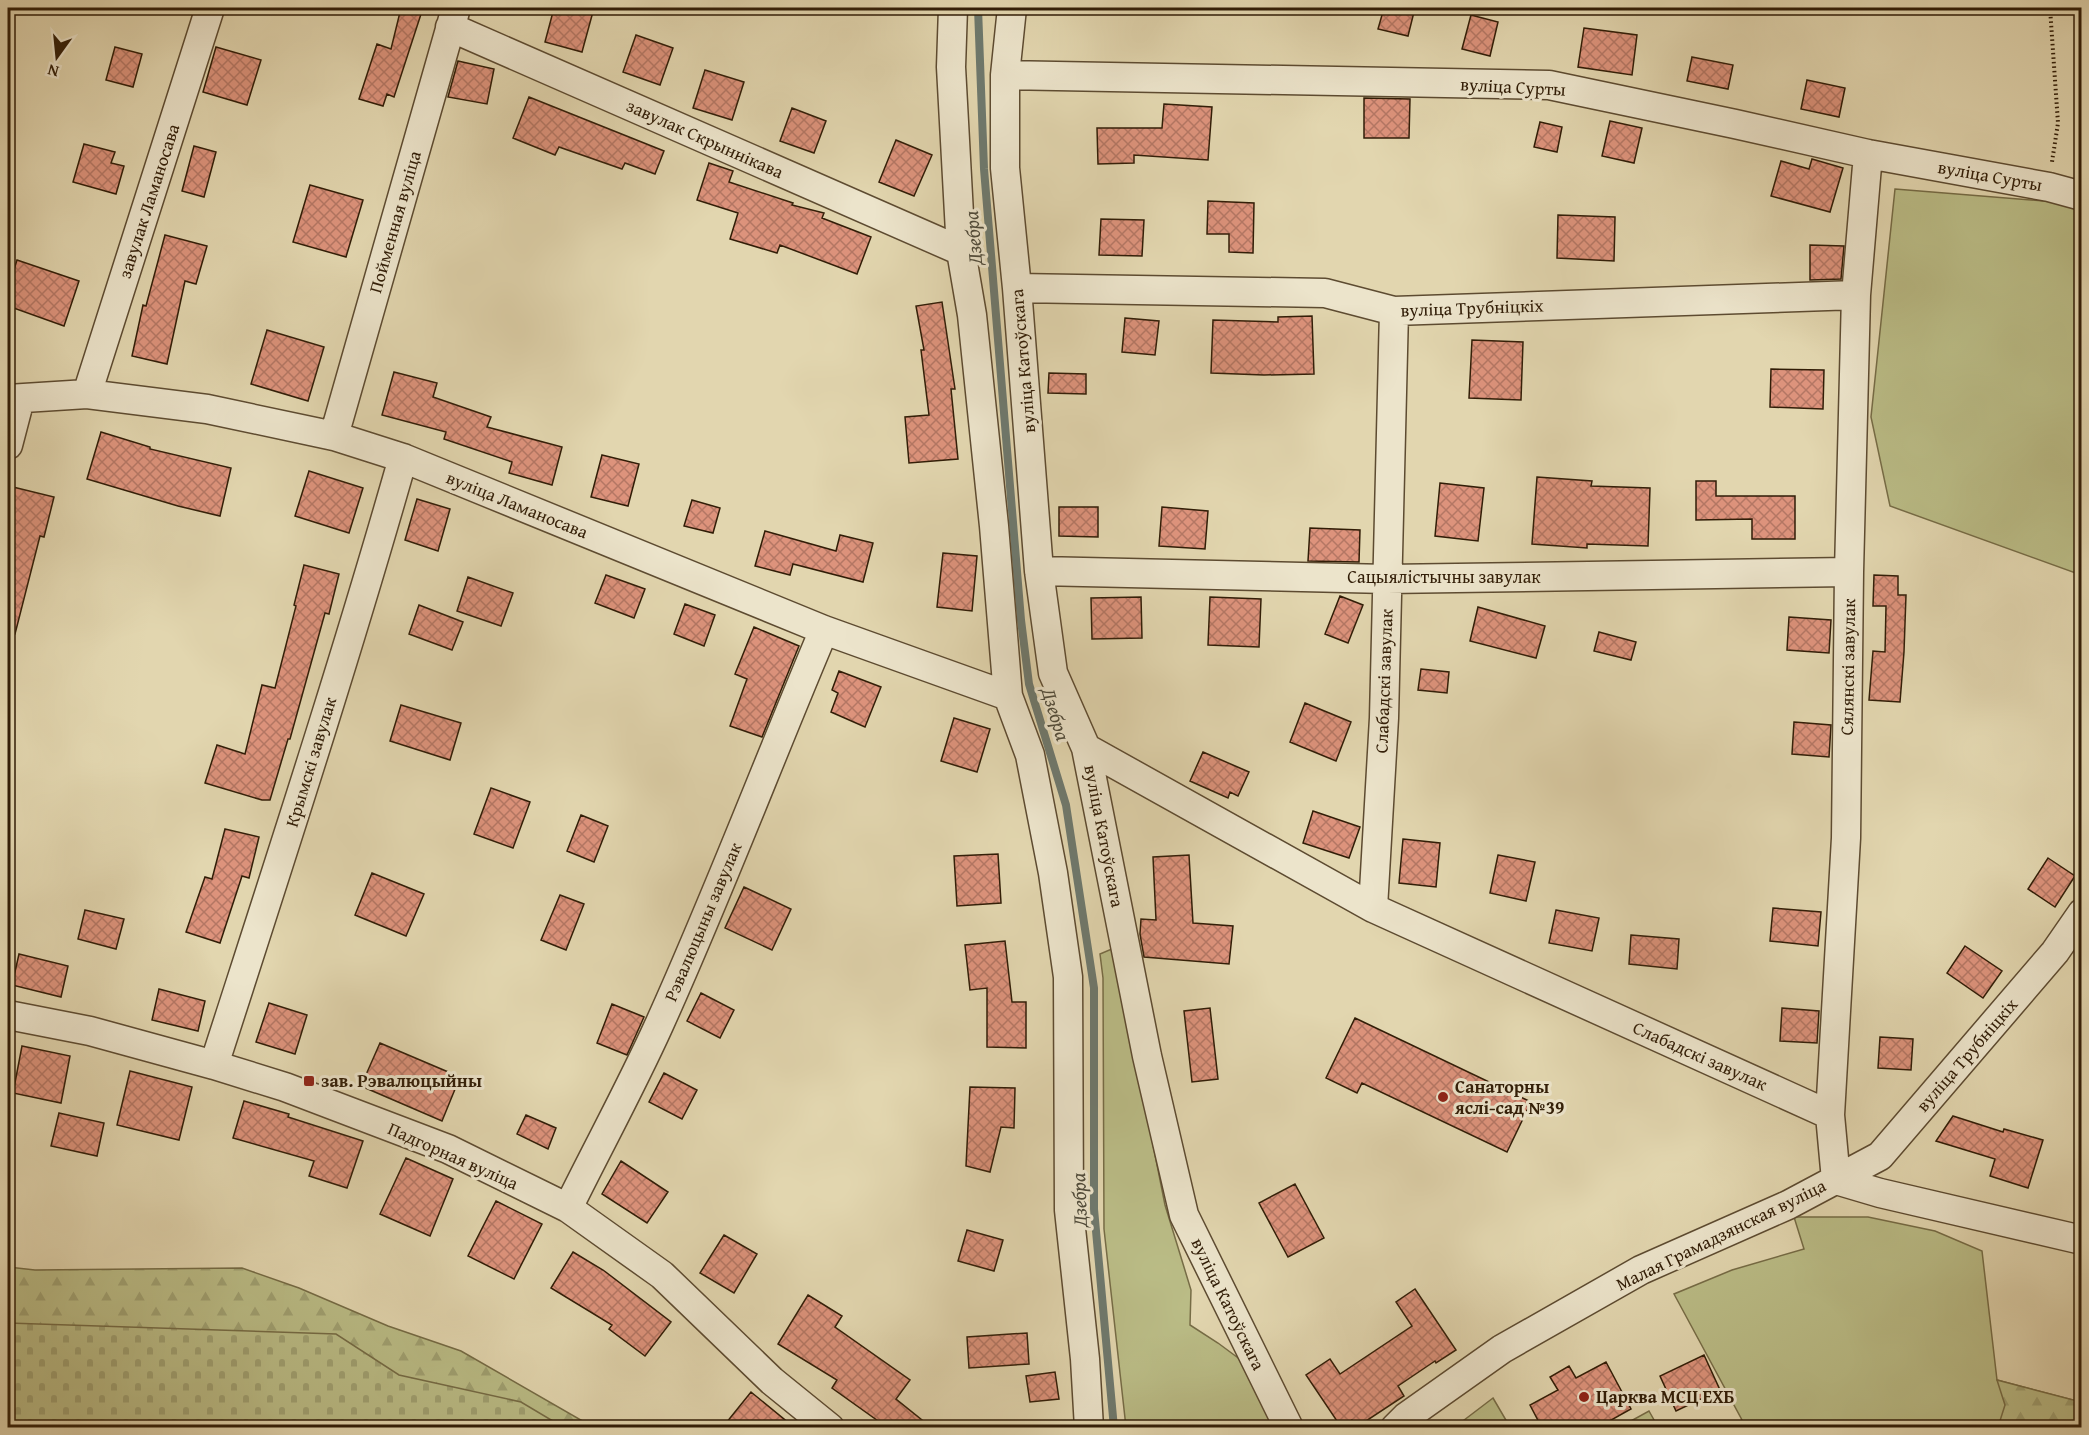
<svg xmlns="http://www.w3.org/2000/svg" width="2089" height="1435" font-family="'Gentium Book Plus',serif">
<defs>
<pattern id="forest-firs" width="22" height="20" patternUnits="userSpaceOnUse" patternTransform="scale(1.5)"><rect width="22" height="20" fill="#babc86"/><path d="M5 1l3.5 6h-7zM16 11l3.5 6h-7z" fill="#a0a172"/></pattern>
<pattern id="cemetery-stones" width="16" height="16" patternUnits="userSpaceOnUse" patternTransform="scale(1.5)"><rect width="16" height="16" fill="#babc86"/><path d="M2 7V4a2 2 0 0 1 4 0v3zM10 15v-3a2 2 0 0 1 4 0v3z" fill="#a0a172"/></pattern>
<pattern id="building-cross-hatch" width="8" height="8" patternUnits="userSpaceOnUse" patternTransform="scale(1.5)"><rect width="8" height="8" fill="#dd937c"/><path d="M0 0l8 8M0 8l8-8" fill="none" stroke="#b47764"/></pattern>
</defs>
<rect width="100%" height="100%" fill="#e2d6af"/>
<filter id="stains"><feTurbulence type="fractalNoise" baseFrequency=".00333" numOctaves="4"/><feColorMatrix values="0 0 0 0 .2 0 0 0 0 .09 0 0 0 0 .02 0 0 0 .5 -.17"/></filter>
<radialGradient id="worn" r=".72"><stop offset=".6" stop-color="#630" stop-opacity="0"/><stop offset="1" stop-color="#630" stop-opacity=".3"/></radialGradient>
<!-- green -->
<path fill="#babc86" stroke="#766c46" stroke-width="1.5" d="M 1895,189 L 2081,204 L 2081,575 L 1890,506 L 1871,417 Z
M 1114,948 L 1165,1205 L 1191,1290 L 1190,1325 L 1218,1343 L 1253,1369 L 1281,1427 L 1126,1427 L 1104,1229 L 1103,978 L 1100,954 Z
M 1794,1217 L 1868,1217 L 1935,1231 L 1982,1251 L 1997,1380 L 2081,1402 L 2081,1427 L 1728,1427 L 1742,1420 L 1674,1294 L 1732,1270 L 1804,1249 Z
M 1493,1398 L 1510,1427 L 1455,1427 Z
M 1649,1411 L 1658,1427 L 1620,1427 Z"/>
<!-- forest -->
<path fill="url(#forest-firs)" stroke="#766c46" stroke-width="1.5" d="M 8,1267 L 35,1270 L 242,1268 L 299,1288 L 388,1326 L 461,1351 L 593,1427 L 8,1427 Z
M 1997,1380 L 2081,1402 L 2081,1427 L 1998,1427 L 2005,1405 Z"/>
<!-- cemetery -->
<path fill="url(#cemetery-stones)" stroke="#766c46" stroke-width="1.5" d="M 8,1323 L 336,1334 L 399,1375 L 521,1402 L 563,1427 L 8,1427 Z"/>
<g fill="none" stroke-linecap="round" stroke-linejoin="round">
<!-- stream -->
<path stroke="#6e796e" stroke-width="8" d="M 978,8 L 984,169 L 1021,620 L 1029,684 L 1066,805 L 1094,988 L 1094,1209 L 1114,1428"/>
</g>
<!-- building -->
<path fill="url(#building-cross-hatch)" stroke="#311d07" stroke-width="1.5" d="M 401,8 L 423,8 L 394,97 L 387,94 L 383,106 L 359,99 L 377,44 L 391,49 Z
M 554,8 L 594,8 L 582,52 L 545,42 Z
M 1384,8 L 1415,8 L 1408,36 L 1378,29 Z
M 1471,15 L 1498,22 L 1490,56 L 1462,49 Z
M 1584,28 L 1637,35 L 1632,75 L 1578,67 Z
M 636,35 L 673,48 L 660,85 L 623,72 Z
M 115,47 L 142,54 L 133,87 L 106,80 Z
M 216,47 L 261,60 L 247,105 L 203,92 Z
M 1692,57 L 1733,65 L 1728,89 L 1687,81 Z
M 458,61 L 494,69 L 487,104 L 448,97 Z
M 705,70 L 744,82 L 732,120 L 693,108 Z
M 1807,80 L 1845,88 L 1839,117 L 1801,109 Z
M 529,97 L 664,151 L 655,174 L 625,163 L 622,169 L 559,147 L 555,155 L 513,138 Z
M 1364,98 L 1410,99 L 1409,138 L 1364,138 Z
M 1164,104 L 1212,107 L 1208,160 L 1134,155 L 1134,163 L 1098,164 L 1097,128 L 1162,128 Z
M 792,108 L 826,121 L 814,153 L 780,141 Z
M 1610,121 L 1642,128 L 1634,163 L 1602,156 Z
M 1540,122 L 1562,127 L 1557,152 L 1534,147 Z
M 896,140 L 932,155 L 914,196 L 879,182 Z
M 84,144 L 115,152 L 111,163 L 124,166 L 116,194 L 73,182 Z
M 194,146 L 216,152 L 204,197 L 182,191 Z
M 1812,159 L 1843,168 L 1830,212 L 1771,196 L 1781,161 L 1809,169 Z
M 709,163 L 733,171 L 729,182 L 793,203 L 792,205 L 824,213 L 822,218 L 871,237 L 857,274 L 780,245 L 777,253 L 730,239 L 738,213 L 697,200 Z
M 310,185 L 363,200 L 346,257 L 293,242 Z
M 1208,201 L 1254,203 L 1253,253 L 1229,252 L 1229,234 L 1207,234 Z
M 1558,215 L 1615,217 L 1614,261 L 1557,258 Z
M 1101,219 L 1144,220 L 1142,256 L 1099,255 Z
M 165,235 L 207,246 L 196,284 L 185,281 L 167,364 L 132,356 L 143,305 L 146,306 Z
M 1810,245 L 1844,246 L 1841,279 L 1810,280 Z
M 17,260 L 79,281 L 64,326 L 8,306 L 8,289 Z
M 942,302 L 955,389 L 951,389 L 958,459 L 909,463 L 905,417 L 929,415 L 921,350 L 924,350 L 916,306 Z
M 1312,316 L 1314,374 L 1264,375 L 1211,373 L 1213,320 L 1278,322 L 1278,317 Z
M 1125,318 L 1159,321 L 1155,355 L 1122,352 Z
M 267,330 L 324,347 L 308,401 L 251,384 Z
M 1472,340 L 1523,342 L 1521,400 L 1469,398 Z
M 1771,369 L 1824,370 L 1823,409 L 1770,407 Z
M 394,372 L 437,383 L 433,397 L 491,417 L 487,427 L 562,447 L 552,485 L 509,473 L 512,462 L 444,439 L 446,432 L 382,415 Z
M 1049,373 L 1086,374 L 1086,394 L 1048,393 Z
M 101,432 L 150,447 L 150,449 L 231,468 L 220,516 L 178,506 L 87,479 Z
M 602,455 L 639,464 L 628,506 L 591,497 Z
M 309,471 L 363,488 L 349,533 L 295,516 Z
M 1537,477 L 1592,481 L 1591,486 L 1650,488 L 1648,546 L 1587,544 L 1587,548 L 1532,544 Z
M 1696,481 L 1716,481 L 1716,496 L 1795,496 L 1795,539 L 1752,539 L 1752,519 L 1696,520 Z
M 1440,483 L 1484,488 L 1478,541 L 1435,536 Z
M 13,487 L 54,497 L 44,537 L 40,536 L 15,634 L 8,633 L 8,511 Z
M 417,499 L 450,509 L 438,551 L 405,540 Z
M 692,500 L 720,508 L 713,533 L 684,526 Z
M 1059,507 L 1098,507 L 1098,537 L 1059,536 Z
M 1162,507 L 1208,511 L 1205,549 L 1159,546 Z
M 1310,528 L 1360,530 L 1359,562 L 1308,561 Z
M 765,531 L 836,551 L 840,535 L 873,543 L 863,582 L 793,564 L 790,575 L 755,566 Z
M 943,553 L 977,556 L 972,611 L 937,607 Z
M 304,565 L 339,574 L 329,614 L 325,613 L 290,739 L 288,739 L 270,800 L 262,800 L 205,783 L 217,745 L 245,754 L 262,685 L 275,688 L 296,606 L 294,605 Z
M 606,575 L 645,589 L 634,618 L 595,603 Z
M 1874,575 L 1898,576 L 1898,595 L 1906,595 L 1904,652 L 1900,702 L 1869,700 L 1873,651 L 1885,652 L 1886,606 L 1873,606 Z
M 468,577 L 513,593 L 501,626 L 457,611 Z
M 1340,596 L 1363,605 L 1348,643 L 1325,634 Z
M 1141,597 L 1142,638 L 1092,639 L 1091,598 Z
M 1210,597 L 1261,599 L 1259,647 L 1208,645 Z
M 685,604 L 715,615 L 704,646 L 674,634 Z
M 419,605 L 463,622 L 452,650 L 409,634 Z
M 1478,607 L 1545,626 L 1536,658 L 1470,641 Z
M 1789,617 L 1831,620 L 1829,653 L 1787,650 Z
M 754,627 L 799,646 L 762,737 L 730,726 L 747,679 L 735,674 Z
M 1599,632 L 1636,642 L 1631,660 L 1594,651 Z
M 1421,669 L 1449,672 L 1447,693 L 1418,690 Z
M 839,671 L 881,687 L 865,727 L 831,712 L 838,693 L 832,690 Z
M 1305,703 L 1351,722 L 1336,761 L 1290,742 Z
M 401,705 L 461,723 L 450,760 L 390,741 Z
M 954,718 L 990,729 L 977,772 L 941,761 Z
M 1794,722 L 1831,725 L 1829,757 L 1792,754 Z
M 1203,752 L 1249,772 L 1238,796 L 1230,792 L 1228,798 L 1190,781 Z
M 491,788 L 530,802 L 513,848 L 474,834 Z
M 1313,811 L 1360,827 L 1349,858 L 1303,843 Z
M 581,815 L 608,826 L 594,862 L 567,851 Z
M 225,829 L 259,837 L 249,878 L 242,876 L 220,943 L 186,932 L 205,877 L 212,879 Z
M 1403,839 L 1440,843 L 1436,887 L 1399,883 Z
M 998,854 L 1001,903 L 957,906 L 954,856 Z
M 1189,855 L 1193,923 L 1233,926 L 1229,964 L 1144,957 L 1140,934 L 1141,919 L 1156,920 L 1153,857 Z
M 1498,855 L 1535,862 L 1526,901 L 1490,893 Z
M 2048,858 L 2075,876 L 2055,907 L 2028,889 Z
M 372,873 L 424,894 L 406,936 L 355,915 Z
M 744,887 L 791,909 L 772,950 L 725,928 Z
M 560,895 L 584,904 L 566,950 L 541,940 Z
M 1773,908 L 1821,912 L 1818,946 L 1770,941 Z
M 85,910 L 124,919 L 116,949 L 78,939 Z
M 1556,910 L 1599,918 L 1592,951 L 1549,943 Z
M 1631,935 L 1679,939 L 1677,969 L 1629,964 Z
M 1005,941 L 1012,1002 L 1026,1002 L 1026,1048 L 987,1047 L 987,988 L 970,990 L 965,945 Z
M 1965,946 L 2002,971 L 1983,998 L 1947,973 Z
M 19,954 L 68,966 L 61,997 L 12,985 Z
M 159,989 L 205,1001 L 198,1031 L 152,1020 Z
M 701,993 L 734,1010 L 720,1038 L 687,1021 Z
M 269,1003 L 307,1015 L 295,1054 L 256,1042 Z
M 612,1004 L 644,1017 L 627,1055 L 597,1043 Z
M 1210,1008 L 1218,1079 L 1192,1082 L 1184,1011 Z
M 1782,1008 L 1819,1011 L 1817,1043 L 1780,1041 Z
M 1355,1018 L 1531,1102 L 1507,1152 L 1362,1083 L 1357,1093 L 1326,1078 Z
M 1880,1037 L 1913,1039 L 1911,1070 L 1878,1068 Z
M 380,1043 L 460,1077 L 442,1121 L 361,1086 Z
M 22,1046 L 70,1056 L 61,1103 L 13,1093 Z
M 130,1071 L 192,1087 L 179,1140 L 117,1125 Z
M 664,1073 L 697,1090 L 682,1119 L 649,1102 Z
M 970,1087 L 1015,1088 L 1014,1128 L 1001,1127 L 990,1172 L 966,1166 Z
M 244,1101 L 289,1114 L 288,1117 L 363,1141 L 347,1188 L 309,1176 L 314,1161 L 233,1138 Z
M 59,1113 L 104,1123 L 97,1156 L 51,1146 Z
M 526,1115 L 556,1128 L 548,1149 L 517,1134 Z
M 1953,1116 L 2003,1132 L 2004,1129 L 2043,1140 L 2028,1188 L 1990,1176 L 1995,1159 L 1936,1141 Z
M 406,1158 L 453,1179 L 430,1236 L 380,1214 Z
M 621,1161 L 668,1192 L 647,1223 L 602,1194 Z
M 1295,1184 L 1324,1238 L 1288,1257 L 1259,1203 Z
M 496,1201 L 542,1224 L 514,1279 L 468,1256 Z
M 967,1230 L 1003,1240 L 994,1271 L 958,1261 Z
M 724,1235 L 757,1254 L 734,1293 L 700,1273 Z
M 573,1252 L 603,1270 L 671,1322 L 645,1356 L 609,1329 L 612,1325 L 551,1288 Z
M 1415,1289 L 1456,1350 L 1436,1363 L 1435,1361 L 1398,1386 L 1404,1396 L 1357,1427 L 1352,1420 L 1341,1427 L 1306,1375 L 1330,1359 L 1340,1374 L 1412,1326 L 1396,1302 Z
M 808,1295 L 842,1316 L 835,1327 L 910,1380 L 896,1399 L 932,1428 L 888,1428 L 832,1388 L 837,1380 L 778,1344 Z
M 1027,1333 L 1029,1364 L 969,1368 L 967,1337 Z
M 1704,1355 L 1720,1390 L 1676,1411 L 1660,1376 Z
M 1606,1362 L 1631,1409 L 1597,1428 L 1542,1428 L 1530,1405 L 1558,1390 L 1550,1377 L 1569,1366 L 1576,1378 Z
M 1055,1372 L 1059,1399 L 1030,1402 L 1026,1376 Z
M 751,1392 L 795,1428 L 722,1428 Z"/>
<g fill="none" stroke-linecap="round" stroke-linejoin="round">
<defs>
<path id="minor" d="M 953,8 L 951,67 L 961,251 L 972,315 L 994,526 L 1008,696 L 1030,755 L 1053,873 L 1068,977 L 1069,1210 L 1085,1359 L 1089,1428
M 1012,8 L 1005,75 L 1005,168 L 1017,288 L 1039,571 L 1053,673 L 1086,748 L 1147,1056 L 1184,1215 L 1289,1428
M 450,27 L 961,251
M 1005,75 L 1549,85 L 1735,124 L 1868,154 L 2049,187 L 2082,196
M 1017,288 L 1325,293 L 1394,311 L 1856,295
M 87,394 L 210,8
M 8,399 L 87,394 L 207,409 L 334,436 L 403,458 L 824,630 L 1008,696
M 334,436 L 456,8
M 8,445 L 20,399
M 1039,571 L 1387,579 L 1849,572
M 1086,748 L 1373,908 L 1830,1115
M 1373,908 L 1384,718 L 1394,311
M 8,1015 L 90,1031 L 214,1065 L 285,1087 L 448,1149 L 568,1208 L 662,1275 L 772,1381 L 830,1428
M 214,1065 C 279,863 345,662 403,458
M 1836,1180 L 1830,1115 L 1846,838 L 1849,572 L 1856,295 L 1868,154
M 1836,1180 L 1880,1193 L 2082,1240
M 568,1208 C 598,1147 631,1087 659,1025 C 718,895 768,762 824,630
M 1395,1428 L 1406,1417 L 1502,1349 L 1641,1270 L 1788,1205 L 1880,1156 L 2055,952 L 2082,913"/>
</defs>
<!-- minor casing -->
<use href="#minor" stroke="#5d4b31" stroke-width="31"/>
<!-- path -->
<path stroke="#311d07" stroke-width="4" stroke-dasharray="1.5 3" stroke-linecap="butt" d="M 2050,8 L 2058,123 L 2052,162"/>
<!-- minor -->
<use href="#minor" stroke="#ece4cb" stroke-width="28"/>
</g>
<!-- markers -->
<g fill="#8f2418" stroke="#ece4cb" stroke-width="2">
<rect x="303" y="1075" width="12" height="12" rx="3"/>
<circle cx="1443" cy="1097" r="6"/>
<circle cx="1584" cy="1397" r="6"/>
</g>
<g text-anchor="middle" stroke-width="6" stroke-linejoin="round" paint-order="stroke">
<!-- street labels -->
<g font-size="18" fill="#311d07" stroke="#ece4cb">
<text transform="translate(1513 87) rotate(3)" y="6">вуліца Сурты</text>
<text transform="translate(705 139) rotate(24)" y="6">завулак Скрыннікава</text>
<text transform="translate(1990 176) rotate(10)" y="6">вуліца Сурты</text>
<text transform="translate(149 201) rotate(-72)" y="6">завулак Ламаносава</text>
<text transform="translate(395 222) rotate(-74)" y="6">Пойменная вуліца</text>
<text transform="translate(1472 308) rotate(-2)" y="6">вуліца Трубніцкіх</text>
<text transform="translate(1023 361) rotate(-95)" y="6">вуліца Катоўскага</text>
<text transform="translate(517 505) rotate(22)" y="6">вуліца Ламаносава</text>
<text x="1444" y="583">Сацыялістычны завулак</text>
<text transform="translate(1848 667) rotate(-89)" y="6">Сялянскі завулак</text>
<text transform="translate(1384 681) rotate(-88)" y="6">Слабадскі завулак</text>
<text transform="translate(311 762) rotate(-73)" y="6">Крымскі завулак</text>
<text transform="translate(1104 836) rotate(79)" y="6">вуліца Катоўскага</text>
<text transform="translate(703 922) rotate(-67)" y="6">Рэвалюцыны завулак</text>
<text transform="translate(1967 1055) rotate(-49)" y="6">вуліца Трубніцкіх</text>
<text transform="translate(1700 1056) rotate(24)" y="6">Слабадскі завулак</text>
<text transform="translate(453 1156) rotate(24)" y="6">Падгорная вуліца</text>
<text transform="translate(1721 1235) rotate(-26)" y="6">Малая Грамадзянская вуліца</text>
<text transform="translate(1228 1304) rotate(64)" y="6">вуліца Катоўскага</text>
</g>
<!-- poi labels -->
<g font-size="18" font-weight="bold" fill="#311d07" stroke="#ece4cb" text-anchor="start">
<text x="321" y="1087">зав. Рэвалюцыйны</text>
<text x="1455" y="1093">Санаторны<tspan x="1455" dy="21">яслі-сад №39</tspan></text>
<text x="1596" y="1403">Царква МСЦ ЕХБ</text>
</g>
<!-- water labels -->
<g font-size="20" font-style="italic" fill="#4f4b3b" stroke="#ece4cb">
<text transform="translate(973 238) rotate(-95)" y="7">Дзебра</text>
<text transform="translate(1056 714) rotate(73)" y="7">Дзебра</text>
<text transform="translate(1079 1200) rotate(-92)" y="7">Дзебра</text>
</g>
</g>
<!-- margin -->
<rect width="2089" height="1435" fill="none" stroke="#e2d6af" stroke-width="30"/>
<rect x="9" y="9" width="2071" height="1417" fill="none" stroke="#311d07" stroke-width="3"/>
<rect x="15" y="15" width="2059" height="1405" fill="none" stroke="#311d07" stroke-width="1.5"/>
<!-- north arrow -->
<g transform="translate(57 57) rotate(195)" stroke="#ece4cb" stroke-width="4.5" paint-order="stroke">
<path d="M0-4.5L10 22L0 15L-10 22Z" fill="#311d07"/>
<text y="-9" font-size="16" font-weight="bold" text-anchor="middle" fill="#311d07">N</text>
</g>
<rect width="100%" height="100%" filter="url(#stains)"/>
<rect width="100%" height="100%" fill="url(#worn)"/>
</svg>
